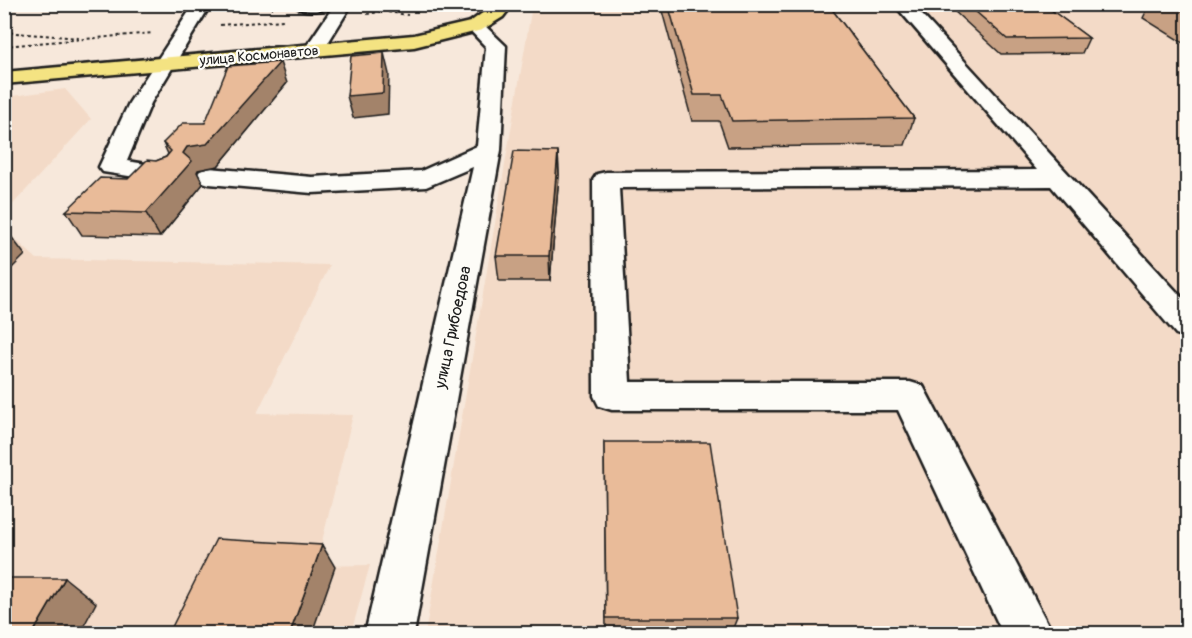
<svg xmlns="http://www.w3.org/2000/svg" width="1192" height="638" font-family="Pangolin,sans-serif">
<rect width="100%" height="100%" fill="#f7e8db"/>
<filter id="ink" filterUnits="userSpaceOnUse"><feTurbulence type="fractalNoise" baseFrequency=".0167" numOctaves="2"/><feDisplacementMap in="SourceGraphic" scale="12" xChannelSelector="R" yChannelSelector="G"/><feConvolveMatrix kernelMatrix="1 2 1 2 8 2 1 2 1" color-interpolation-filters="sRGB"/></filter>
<g filter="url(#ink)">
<!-- built -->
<path fill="#f3dac7" d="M 1187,5 L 1187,633 L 425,634 L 532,6 Z
M 65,89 L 91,119 L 5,213 L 5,97 Z
M 4,229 L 37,259 L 330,265 L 257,413 L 353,415 L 316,566 L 370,565 L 351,633 L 5,633 Z"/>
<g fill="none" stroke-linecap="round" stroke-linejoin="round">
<defs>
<path id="minor" d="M 194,4 L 211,4 L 151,103 L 127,161 L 176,169 L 180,174 L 176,179 L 167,182 L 103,172 L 99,167 L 129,103 Z
M 334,4 C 326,12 302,13 294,5 Z
M 335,4 L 352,4 L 321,54 L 307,54 L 304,50 Z
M 894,4 L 912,4 L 1188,304 L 1188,338 L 1176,334 L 1051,186 L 619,188 L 630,382 L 910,382 L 923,386 L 1053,634 L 1003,634 L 898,410 L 612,410 L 599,406 L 594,396 L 593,180 L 597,174 L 606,172 L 1037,170 Z
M 475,21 L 481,22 L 506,46 L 501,150 L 414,634 L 365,634 L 473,167 L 426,187 L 312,193 L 209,184 L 200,181 L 196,176 L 200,171 L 209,168 L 312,177 L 421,171 L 477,146 L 486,47 L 466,26 Z"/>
<path id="major" d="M 495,4 L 513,4 L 503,17 L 482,30 L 414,47 L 4,84 L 4,72 L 414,35 L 470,22 Z"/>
</defs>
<!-- minor casing -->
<use href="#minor" stroke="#1c1c1c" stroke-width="5"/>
<!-- major casing -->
<use href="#major" stroke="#1c1c1c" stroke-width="5"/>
<!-- path -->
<path stroke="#1c1c1c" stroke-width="2" stroke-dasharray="3 3" stroke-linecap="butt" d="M 265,4 L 275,9
M 388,12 L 408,15
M 367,14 L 418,5
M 220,25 L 284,20
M 4,32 L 79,38
M 4,46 L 153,33"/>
<!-- minor -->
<use href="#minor" fill="#fdfcf7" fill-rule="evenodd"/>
<!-- major -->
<use href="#major" fill="#f4e382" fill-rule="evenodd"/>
</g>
<!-- wall -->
<path fill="#c8a184" stroke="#1c1c1c" stroke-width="1.5" d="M 662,4 L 828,4 L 914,118 L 905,145 L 728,147 L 719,121 L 692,121 L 662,11 Z
M 955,4 L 1043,4 L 1089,38 L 1082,53 L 1001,54 L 953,10 Z
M 1150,4 L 1188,4 L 1188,46 L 1143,18 Z
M 287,83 L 218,166 L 198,170 L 197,172 L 203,184 L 160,237 L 82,235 L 66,211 L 128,179 L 156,161 L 166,157 L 168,154 L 163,143 Z
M 558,152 L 559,175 L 550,281 L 499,281 L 496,256 Z
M 604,442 L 737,618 L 731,633 L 606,633 Z"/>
<!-- shaded-wall -->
<path fill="#a3836b" stroke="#1c1c1c" stroke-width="1.5" d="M 384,53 L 389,74 L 388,114 L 353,118 L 347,96 Z
M 280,62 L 287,83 L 218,166 L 198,170 L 197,172 L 203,184 L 160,237 L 146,213 L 183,153 L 187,147 Z
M 558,152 L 559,175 L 550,281 L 549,256 Z
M 7,231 L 25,255 L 4,276 L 4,233 Z
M 322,545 L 335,567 L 312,633 L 290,633 Z
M 65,578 L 96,603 L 80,633 L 33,633 Z"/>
<!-- building -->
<path fill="#e9bb99" stroke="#1c1c1c" stroke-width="1.5" d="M 668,4 L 828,4 L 914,118 L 732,121 L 722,95 L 694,95 Z
M 967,4 L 1043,4 L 1089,38 L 1007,39 Z
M 1170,4 L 1188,4 L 1188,14 Z
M 384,53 L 383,93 L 347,96 L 351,56 Z
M 280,62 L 207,144 L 187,147 L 183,153 L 192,161 L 146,213 L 66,211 L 100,178 L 128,179 L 147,160 L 156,161 L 166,157 L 171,151 L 163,143 L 183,123 L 205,123 L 228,66 Z
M 514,151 L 558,152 L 549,256 L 496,256 Z
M 604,442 L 710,442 L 737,618 L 606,618 Z
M 216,539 L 322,545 L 290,633 L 169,633 Z
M 4,578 L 65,578 L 33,633 L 4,633 Z"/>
</g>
<g text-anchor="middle" stroke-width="4.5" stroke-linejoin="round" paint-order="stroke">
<!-- far-street labels -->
<g font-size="14" fill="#1c1c1c" stroke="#fdfcf7">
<text transform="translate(259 55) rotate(-5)" y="5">улица Космонавтов</text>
</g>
<!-- street labels -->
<g font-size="16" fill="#1c1c1c" stroke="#fdfcf7">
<text transform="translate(452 327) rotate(-78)" y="6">улица Грибоедова</text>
</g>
</g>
<!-- margin -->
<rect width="1192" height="638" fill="none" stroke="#fdfcf7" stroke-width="24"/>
<rect x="12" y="12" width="1168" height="614" fill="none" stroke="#1c1c1c" stroke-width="2" filter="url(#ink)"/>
</svg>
